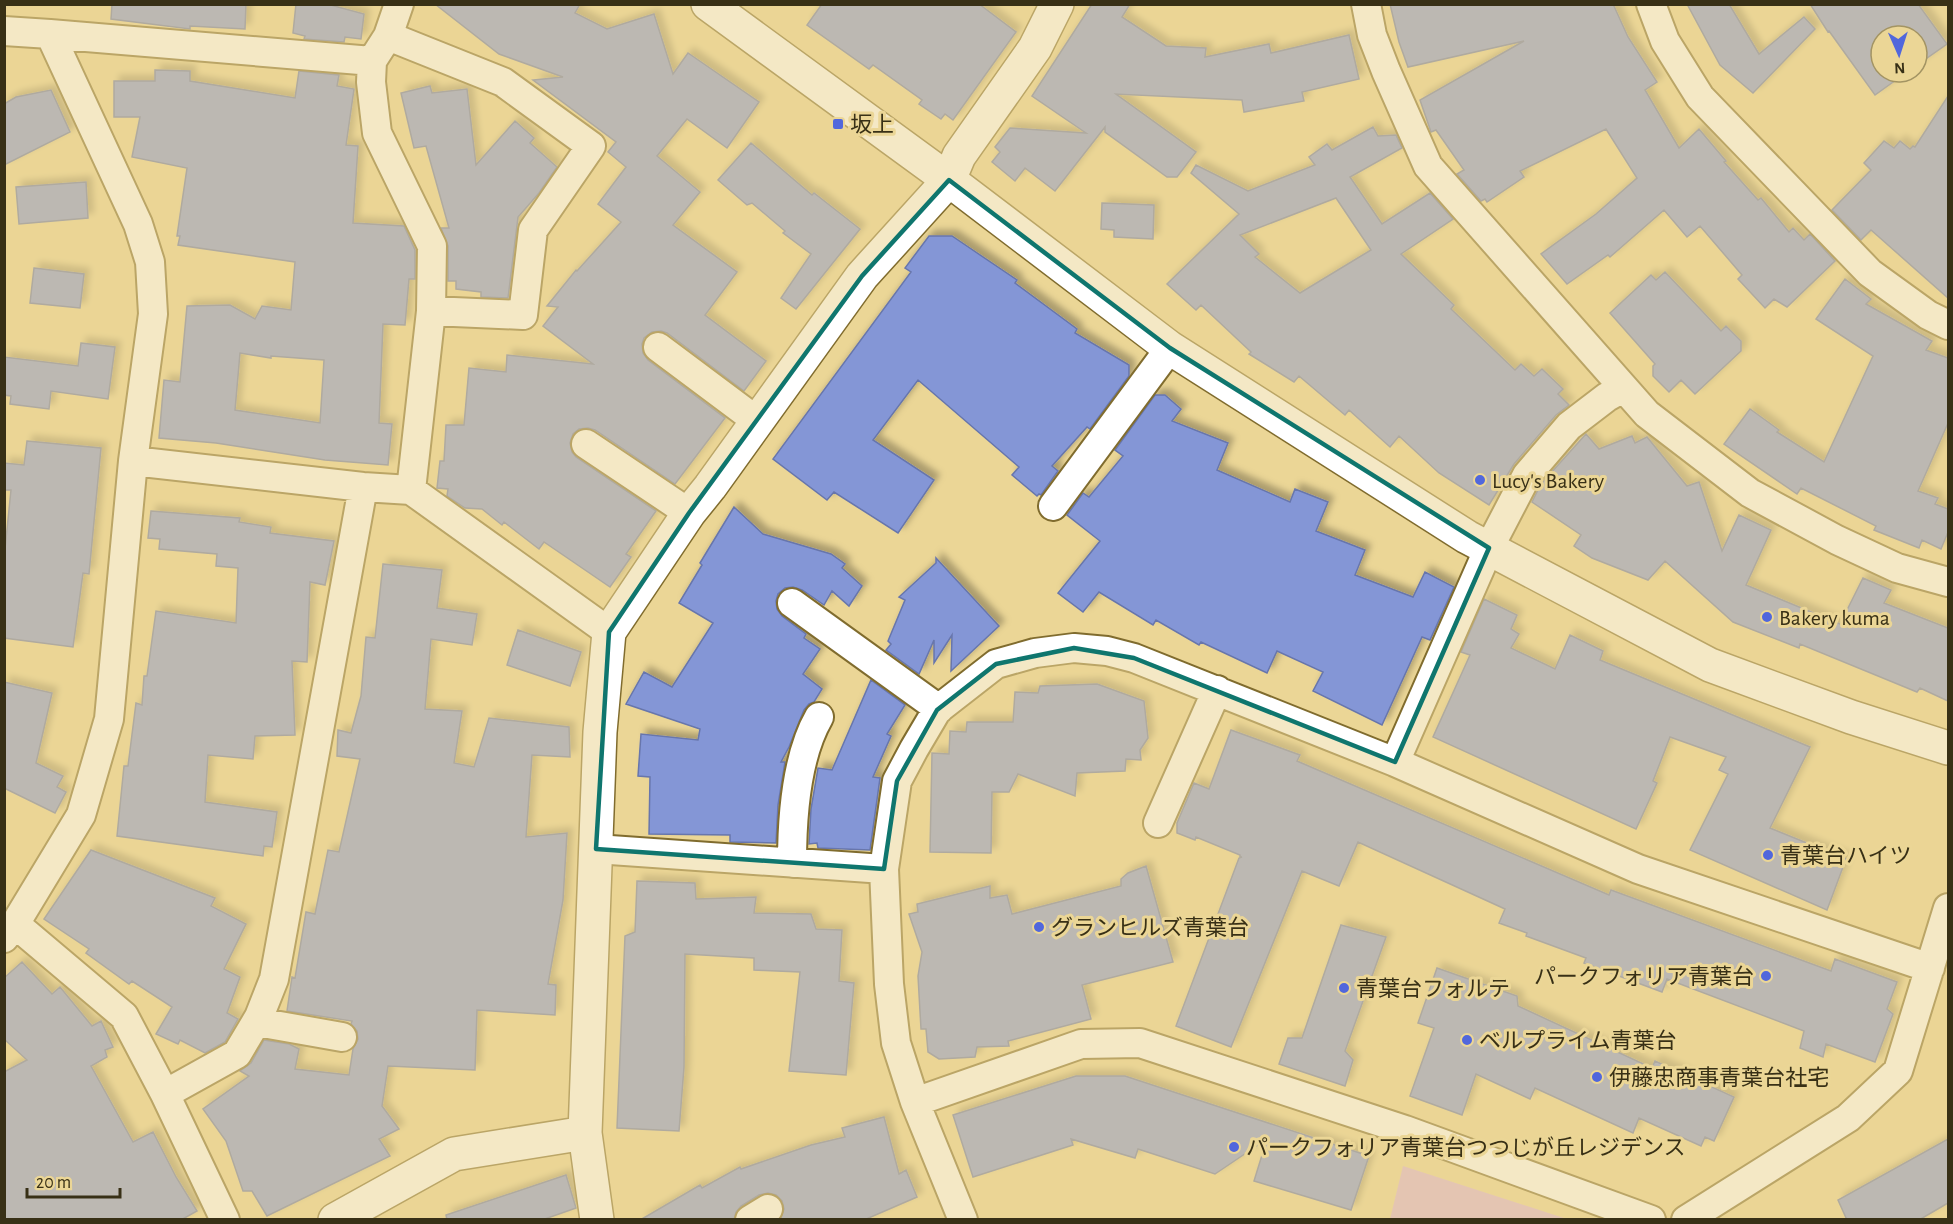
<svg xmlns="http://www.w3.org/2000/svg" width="1953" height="1224" font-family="'Alegreya Sans','Noto Sans JP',sans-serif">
<defs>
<filter id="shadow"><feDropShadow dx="5.5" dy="-5.5" stdDeviation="3" flood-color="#0004"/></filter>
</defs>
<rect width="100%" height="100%" fill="#ebd696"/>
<!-- green -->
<path fill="#dcb2d6" d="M 1403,1166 L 1567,1219 L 1390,1219 Z"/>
<!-- building -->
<path fill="#8496d6" stroke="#6776ac" stroke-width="1.5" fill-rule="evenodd" filter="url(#shadow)" d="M 112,4 L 246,4 L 245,29 L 190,26 L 190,29 L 111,19 Z
M 296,4 L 327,4 L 364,14 L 361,39 L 345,37 L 344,42 L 304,39 L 305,36 L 293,33 Z
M 435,4 L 580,4 L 575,13 L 607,29 L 654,14 L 673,74 L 688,53 L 759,102 L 727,148 L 687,119 L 657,156 L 700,192 L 673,225 L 737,272 L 705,315 L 766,361 L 744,391 L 667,333 L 661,331 L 652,332 L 644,338 L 642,344 L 643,353 L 648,360 L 725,418 L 675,484 L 595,430 L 588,428 L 579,429 L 573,434 L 570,443 L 572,452 L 576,457 L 656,511 L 626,554 L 631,557 L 610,587 L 544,542 L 539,549 L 504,522 L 502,525 L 482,509 L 465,508 L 447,496 L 448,489 L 437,488 L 440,461 L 444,461 L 446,425 L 464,425 L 469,368 L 506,372 L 507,355 L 593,364 L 543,326 L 558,307 L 547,306 L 576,270 L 577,271 L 621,222 L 598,204 L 626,167 L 608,152 L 616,142 L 533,80 L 563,77 L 499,54 Z
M 822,4 L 979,4 L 1016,32 L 953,120 L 945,114 L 941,119 L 919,104 L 922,100 L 873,65 L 869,69 L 807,25 Z
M 1092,4 L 1130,4 L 1122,17 L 1166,46 L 1206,48 L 1205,57 L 1269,44 L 1271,53 L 1349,35 L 1359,79 L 1302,92 L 1304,101 L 1244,112 L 1242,100 L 1116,94 L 1196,152 L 1177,177 L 1167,177 L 1105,132 L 1105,127 L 1055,191 L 1025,168 L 1015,181 L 992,162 L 1000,152 L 995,147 L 1010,128 L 1086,133 L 1032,96 Z
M 1390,4 L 1613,4 L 1628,37 L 1657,82 L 1645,90 L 1679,148 L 1699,129 L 1726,161 L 1724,162 L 1758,200 L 1761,198 L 1789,232 L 1793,228 L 1804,240 L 1810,234 L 1835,261 L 1787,307 L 1774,299 L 1765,308 L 1738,279 L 1742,275 L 1700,226 L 1687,237 L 1664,210 L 1610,257 L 1608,255 L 1567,284 L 1541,254 L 1596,214 L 1637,178 L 1606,129 L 1520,171 L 1524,177 L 1487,202 L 1485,199 L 1481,201 L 1457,174 L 1464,170 L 1436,130 L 1431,132 L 1420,100 L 1524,41 L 1408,67 L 1399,42 Z
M 1687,4 L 1729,4 L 1759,54 L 1804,17 L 1815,29 L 1753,93 L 1720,65 Z
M 1810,4 L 1918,4 L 1947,44 L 1917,65 L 1917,36 L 1881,36 L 1881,72 L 1907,72 L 1875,95 L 1829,31 L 1828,32 Z
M 155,70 L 190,71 L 190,81 L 295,98 L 299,71 L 339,75 L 337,86 L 354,89 L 346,145 L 358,146 L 353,223 L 404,226 L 415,250 L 415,279 L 409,279 L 405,325 L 383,324 L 379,423 L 392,424 L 388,465 L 325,460 L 216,443 L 159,438 L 164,380 L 180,382 L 187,306 L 230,305 L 255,319 L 262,306 L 291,310 L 295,262 L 178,245 L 180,236 L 177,236 L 187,168 L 132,157 L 140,117 L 114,117 L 114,81 L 155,81 ZM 240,353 L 271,358 L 271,356 L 324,360 L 320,423 L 235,410 Z
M 430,86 L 432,93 L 467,89 L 476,165 L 515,121 L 534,138 L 530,143 L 557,167 L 539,193 L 518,217 L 508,298 L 481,297 L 481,292 L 456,289 L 456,281 L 448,281 L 448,246 L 441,228 L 449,228 L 426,146 L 414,148 L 401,93 Z
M 51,90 L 70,132 L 4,165 L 4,104 L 16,97 Z
M 1948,96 L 1948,298 L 1871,230 L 1861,240 L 1832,210 L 1871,170 L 1864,163 L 1884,141 L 1894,148 L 1900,141 L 1910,149 L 1913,146 L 1915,147 Z
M 1373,127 L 1378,136 L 1396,135 L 1402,148 L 1350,177 L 1382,224 L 1430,193 L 1453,219 L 1401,254 L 1454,305 L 1451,309 L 1515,370 L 1521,364 L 1534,376 L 1542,369 L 1563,389 L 1558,394 L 1569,405 L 1556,415 L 1514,464 L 1489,505 L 1439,473 L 1399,436 L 1390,447 L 1349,410 L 1345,415 L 1299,376 L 1294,382 L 1249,354 L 1251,352 L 1201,305 L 1196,310 L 1167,284 L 1239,214 L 1191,173 L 1196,165 L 1248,191 L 1315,165 L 1309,157 L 1327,144 L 1332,150 ZM 1336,198 L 1371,250 L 1300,293 L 1255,257 L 1259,254 L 1240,235 Z
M 751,143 L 812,195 L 814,193 L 860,229 L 796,309 L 781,298 L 811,254 L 783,233 L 785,231 L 752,203 L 747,205 L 718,180 Z
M 86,182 L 88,218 L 19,224 L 16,187 Z
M 1102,203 L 1154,205 L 1153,239 L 1114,237 L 1114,230 L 1101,229 Z
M 929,236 L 952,236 L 1017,280 L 1015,283 L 1077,329 L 1075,333 L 1129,365 L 1129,376 L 1090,429 L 1087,427 L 1052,466 L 1058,471 L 1041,495 L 1039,494 L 1037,496 L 1012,475 L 1019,467 L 918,380 L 873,440 L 934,480 L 898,533 L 834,492 L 827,500 L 773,459 L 911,272 L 905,268 Z
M 34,268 L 84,274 L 80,308 L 30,303 Z
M 1665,272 L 1721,331 L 1726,326 L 1741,341 L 1741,351 L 1695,394 L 1681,380 L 1669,392 L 1653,376 L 1653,366 L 1655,364 L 1610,313 L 1651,275 L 1656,280 Z
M 1845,279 L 1871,299 L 1866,304 L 1932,341 L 1926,350 L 1948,358 L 1948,423 L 1918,491 L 1938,498 L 1935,504 L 1948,509 L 1948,532 L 1941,549 L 1922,540 L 1919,548 L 1874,530 L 1876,526 L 1801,488 L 1797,494 L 1724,444 L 1750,409 L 1779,430 L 1777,432 L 1824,462 L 1873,356 L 1816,319 Z
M 81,343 L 115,347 L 108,399 L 51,391 L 49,409 L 10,404 L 11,396 L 4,395 L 4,357 L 78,366 Z
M 1155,395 L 1165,395 L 1181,409 L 1172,421 L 1228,443 L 1217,470 L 1290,502 L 1295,489 L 1328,502 L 1316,531 L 1365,550 L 1355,575 L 1413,597 L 1425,572 L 1454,587 L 1430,640 L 1422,637 L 1382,725 L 1313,691 L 1323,672 L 1277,651 L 1267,673 L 1201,642 L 1199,645 L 1156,620 L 1153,625 L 1099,592 L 1083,612 L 1058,593 L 1100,541 L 1067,515 L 1083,493 L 1089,497 L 1123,456 L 1115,450 Z
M 1586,434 L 1599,449 L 1632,436 L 1635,443 L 1647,437 L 1687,486 L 1699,482 L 1722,551 L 1739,515 L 1771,530 L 1746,585 L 1840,624 L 1863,578 L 1891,590 L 1884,603 L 1948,628 L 1948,701 L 1920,688 L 1917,692 L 1800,644 L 1799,648 L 1733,622 L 1665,561 L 1648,580 L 1592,558 L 1574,546 L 1581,535 L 1532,502 L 1541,484 Z
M 27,441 L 101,448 L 89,574 L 83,573 L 73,647 L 4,638 L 4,559 L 11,490 L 4,490 L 4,463 L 24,465 Z
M 734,507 L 763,534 L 831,554 L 845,564 L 842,568 L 862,586 L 849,606 L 832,591 L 824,605 L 802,590 L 793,587 L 785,588 L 778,594 L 776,601 L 777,609 L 782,616 L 806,634 L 804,638 L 820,649 L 803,674 L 822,689 L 814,702 L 809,704 L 804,710 L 789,747 L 781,762 L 785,762 L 778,805 L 776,843 L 730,842 L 730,835 L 649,834 L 650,777 L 638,776 L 641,734 L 698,740 L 700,729 L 626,704 L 644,672 L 672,687 L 713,623 L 679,603 L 702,565 L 700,563 Z
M 151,511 L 240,518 L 239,522 L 271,527 L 270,533 L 334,541 L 325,585 L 310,582 L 307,662 L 292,661 L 295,735 L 255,736 L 253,759 L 208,755 L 205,802 L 277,812 L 272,847 L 264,846 L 263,856 L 117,836 L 124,766 L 128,766 L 136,703 L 142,705 L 144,676 L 147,676 L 156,611 L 236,623 L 238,568 L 216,566 L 217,554 L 159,549 L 160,539 L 148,538 Z
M 936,558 L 999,626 L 951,671 L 952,635 L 934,663 L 934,640 L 919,674 L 886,650 L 891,644 L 888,641 L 905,600 L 899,597 L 936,563 Z
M 383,564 L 442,570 L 437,608 L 477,614 L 472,645 L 431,639 L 425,709 L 462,711 L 454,763 L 474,767 L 489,718 L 569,727 L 570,757 L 532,755 L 526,837 L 567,833 L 563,900 L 548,984 L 556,985 L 555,1015 L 477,1010 L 475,1070 L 388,1066 L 382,1106 L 399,1129 L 379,1139 L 390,1156 L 267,1216 L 252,1191 L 243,1191 L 226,1141 L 203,1109 L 249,1076 L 240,1071 L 251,1063 L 264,1040 L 289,1044 L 299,1049 L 295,1069 L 349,1075 L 353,1049 L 358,1039 L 357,1031 L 351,1024 L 352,1021 L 287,1011 L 292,977 L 295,978 L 306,912 L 315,914 L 328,850 L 339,852 L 360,759 L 337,756 L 338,730 L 351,733 L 361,696 L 366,637 L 375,638 Z
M 1484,599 L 1517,615 L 1511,629 L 1519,634 L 1511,648 L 1555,669 L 1570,635 L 1603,651 L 1600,660 L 1810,747 L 1770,828 L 1846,859 L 1827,910 L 1690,850 L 1728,774 L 1719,770 L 1726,757 L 1670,737 L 1653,781 L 1657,783 L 1636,829 L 1433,737 L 1470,655 L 1461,652 Z
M 518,630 L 581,652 L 570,686 L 507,665 Z
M 871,680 L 905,705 L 887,734 L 891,736 L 873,777 L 880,778 L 870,850 L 818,848 L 817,843 L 809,844 L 811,809 L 818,768 L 832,770 Z
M 4,682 L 52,693 L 36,763 L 63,776 L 57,787 L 66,792 L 55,813 L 4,788 Z
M 1097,684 L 1144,701 L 1148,738 L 1140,750 L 1141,760 L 1126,759 L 1125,771 L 1077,773 L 1075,796 L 1018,774 L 1009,792 L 992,792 L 991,853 L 930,852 L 932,753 L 949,754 L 950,731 L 966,732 L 967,722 L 1013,722 L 1015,692 L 1038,693 L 1040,686 Z
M 1231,730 L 1300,755 L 1297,761 L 1609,895 L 1611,890 L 1831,971 L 1835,959 L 1897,982 L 1887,1009 L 1893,1014 L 1875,1062 L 1826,1044 L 1823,1057 L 1800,1048 L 1804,1031 L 1667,979 L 1662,992 L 1584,963 L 1586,958 L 1526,936 L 1527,933 L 1499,923 L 1505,909 L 1358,842 L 1339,886 L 1302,871 L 1231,1047 L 1176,1026 L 1239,858 L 1242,857 L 1240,857 L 1240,855 L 1196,837 L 1195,840 L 1177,833 L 1177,823 L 1194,783 L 1209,789 Z
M 91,850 L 215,898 L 211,906 L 246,924 L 224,969 L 240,977 L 227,1013 L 238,1019 L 225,1042 L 205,1053 L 180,1040 L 178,1044 L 156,1034 L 172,1007 L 132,981 L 129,984 L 86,953 L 89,949 L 44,919 Z
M 1146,866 L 1173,962 L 1082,985 L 1091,1019 L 1008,1041 L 1009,1046 L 977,1047 L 975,1057 L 939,1059 L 928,1052 L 926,1029 L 921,1029 L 918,976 L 922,952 L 909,914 L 918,912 L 917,904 L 990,886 L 990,898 L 1007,895 L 1012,914 L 1121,886 L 1121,879 L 1128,873 Z
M 637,881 L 695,883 L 696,899 L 756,897 L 754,913 L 811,914 L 816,929 L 842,930 L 839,981 L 854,983 L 846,1075 L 789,1071 L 800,972 L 754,970 L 754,958 L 685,954 L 684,1067 L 679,1131 L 617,1128 L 625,936 L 635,932 Z
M 1341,925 L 1386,937 L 1345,1051 L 1353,1060 L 1345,1086 L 1279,1064 L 1288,1038 L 1302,1038 Z
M 22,962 L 52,994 L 60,987 L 92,1026 L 101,1021 L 113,1047 L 105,1050 L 107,1057 L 91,1066 L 133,1142 L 153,1132 L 176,1177 L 197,1211 L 181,1220 L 4,1220 L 4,1072 L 27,1060 L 4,1039 L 4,978 Z
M 1437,968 L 1517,996 L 1518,1006 L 1652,1068 L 1655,1061 L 1734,1097 L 1714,1141 L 1705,1137 L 1701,1146 L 1639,1118 L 1633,1133 L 1535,1088 L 1530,1099 L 1476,1074 L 1462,1115 L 1410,1096 L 1434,1028 L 1418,1023 Z
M 1076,1076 L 1125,1076 L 1369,1156 L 1351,1210 L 1254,1181 L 1267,1139 L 1215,1174 L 1138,1149 L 1135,1158 L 1071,1139 L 1073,1145 L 973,1177 L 953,1115 Z
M 884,1117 L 899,1174 L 906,1170 L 917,1197 L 864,1220 L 780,1220 L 784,1209 L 782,1201 L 776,1195 L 768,1193 L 759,1195 L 741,1206 L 736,1212 L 734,1220 L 640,1220 L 700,1185 L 702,1188 L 740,1167 L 741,1169 L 811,1145 L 845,1137 L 842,1128 Z
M 1948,1139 L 1948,1203 L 1919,1220 L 1847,1220 L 1838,1200 Z
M 566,1175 L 576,1208 L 542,1220 L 447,1220 L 446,1215 Z"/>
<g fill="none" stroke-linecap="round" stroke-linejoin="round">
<defs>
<path id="minor" d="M 399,4 L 388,36 L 372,61 L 371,82 L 377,133 L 432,246 L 431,311 L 411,490 L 609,632
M 1366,4 L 1372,35 L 1386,71 L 1428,166 L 1647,414 L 1750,493 L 1837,540 L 1897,568 L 1948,582
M 1651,4 L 1665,41 L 1700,97 L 1870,273 L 1928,315 L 1948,325
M 4,31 L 50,34 L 138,224 L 150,262 L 153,314 L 133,461 L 109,719 L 81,815 L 15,924 L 4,938
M 50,34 L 372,61
M 388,36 L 503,82 L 591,146 L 533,230 L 523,315 L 431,311
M 658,347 L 757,421
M 586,444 L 689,513
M 133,461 L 363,487 L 411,490
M 1053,506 L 1170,348
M 792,603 L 939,709
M 1395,762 L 1489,548 L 1527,475 L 1569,426 L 1607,397 L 1623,388
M 1158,823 L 1217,690
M 596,849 L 884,869
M 792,863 C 792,817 796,757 819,717
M 15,924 L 124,1016 L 165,1094 L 225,1220
M 257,1022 L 342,1037
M 165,1094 L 237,1054 L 259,1017 L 274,979 L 363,487
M 915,1102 L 1081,1044 L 1140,1043 L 1405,1130 L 1651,1220
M 750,1220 L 768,1209
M 963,1220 L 915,1102 L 896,1043 L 889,984 L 884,869 L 897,781 L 914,749 L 937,710 L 996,664 L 1035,653 L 1074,648 L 1107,651 L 1134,658 L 1395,762 L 1638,869 L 1930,968
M 1686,1220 L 1848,1118 L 1898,1071 L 1948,908"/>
<path id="tertiary" d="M 708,4 L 949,180 L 1170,348 L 1467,537 L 1710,665 L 1851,717 L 1948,748
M 335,1220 L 454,1154 L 585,1133
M 597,1220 L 585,1133 L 600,732 L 609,632 L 689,513 L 710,487 L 862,276 L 949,180 L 959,156 L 1035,48 L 1057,4"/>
</defs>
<!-- minor casing -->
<use href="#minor" stroke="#806c2e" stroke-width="32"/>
<!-- tertiary casing -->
<use href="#tertiary" stroke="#806c2e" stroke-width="36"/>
<!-- minor -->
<use href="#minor" stroke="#fff" stroke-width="28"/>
<!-- tertiary -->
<use href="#tertiary" stroke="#fff" stroke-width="33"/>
</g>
<!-- marked area -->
<path d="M0 0H1953V1224H0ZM 949,180 L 1170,348 L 1489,548 L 1395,762 L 1134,658 L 1074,648 L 996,664 L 937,710 L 897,781 L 884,869 L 596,849 L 609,632 L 689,513 L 862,276 Z" fill="#ebd696" fill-opacity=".55" fill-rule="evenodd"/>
<path fill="none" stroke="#0f766e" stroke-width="4.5" stroke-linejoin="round" d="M 949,180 L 1170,348 L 1489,548 L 1395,762 L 1134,658 L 1074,648 L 996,664 L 937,710 L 897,781 L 884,869 L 596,849 L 609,632 L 689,513 L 862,276 Z"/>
<!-- markers -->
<g fill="#5167dc" stroke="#ebd696" stroke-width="2">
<rect x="832" y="118" width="12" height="12" rx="3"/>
<circle cx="1480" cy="480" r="6"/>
<circle cx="1767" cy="617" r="6"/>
<circle cx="1768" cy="855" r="6"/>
<circle cx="1039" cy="927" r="6"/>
<circle cx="1766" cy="976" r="6"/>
<circle cx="1344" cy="988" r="6"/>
<circle cx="1467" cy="1040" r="6"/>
<circle cx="1597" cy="1077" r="6"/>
<circle cx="1234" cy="1147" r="6"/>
</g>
<g text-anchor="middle" stroke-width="6" stroke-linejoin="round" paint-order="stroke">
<!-- poi labels -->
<g font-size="22" fill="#383016" stroke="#ebd696" text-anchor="start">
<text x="850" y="132">坂上</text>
<text x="1492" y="488">Lucy's Bakery</text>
<text x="1779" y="625">Bakery kuma</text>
<text x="1780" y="863">青葉台ハイツ</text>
<text x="1051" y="935">グランヒルズ青葉台</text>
<text x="1754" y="984" text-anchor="end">パークフォリア青葉台</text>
<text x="1356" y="996">青葉台フォルテ</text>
<text x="1479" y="1048">ベルプライム青葉台</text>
<text x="1609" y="1085">伊藤忠商事青葉台社宅</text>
<text x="1246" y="1155">パークフォリア青葉台つつじが丘レジデンス</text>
</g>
</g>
<!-- border -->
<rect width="1953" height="1224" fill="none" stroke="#383016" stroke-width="12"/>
<!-- north arrow -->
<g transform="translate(1899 54) rotate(177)"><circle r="28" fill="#ebd696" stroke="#a39463" stroke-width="1.5"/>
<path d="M0-4.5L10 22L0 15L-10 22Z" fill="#5167dc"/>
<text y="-9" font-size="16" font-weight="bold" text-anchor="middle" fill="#383016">N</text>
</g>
<!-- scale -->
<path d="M27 1188v9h93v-9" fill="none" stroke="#383016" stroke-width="3"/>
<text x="36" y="1188" font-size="18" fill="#383016" stroke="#ebd696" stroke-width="4.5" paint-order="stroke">20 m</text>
</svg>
